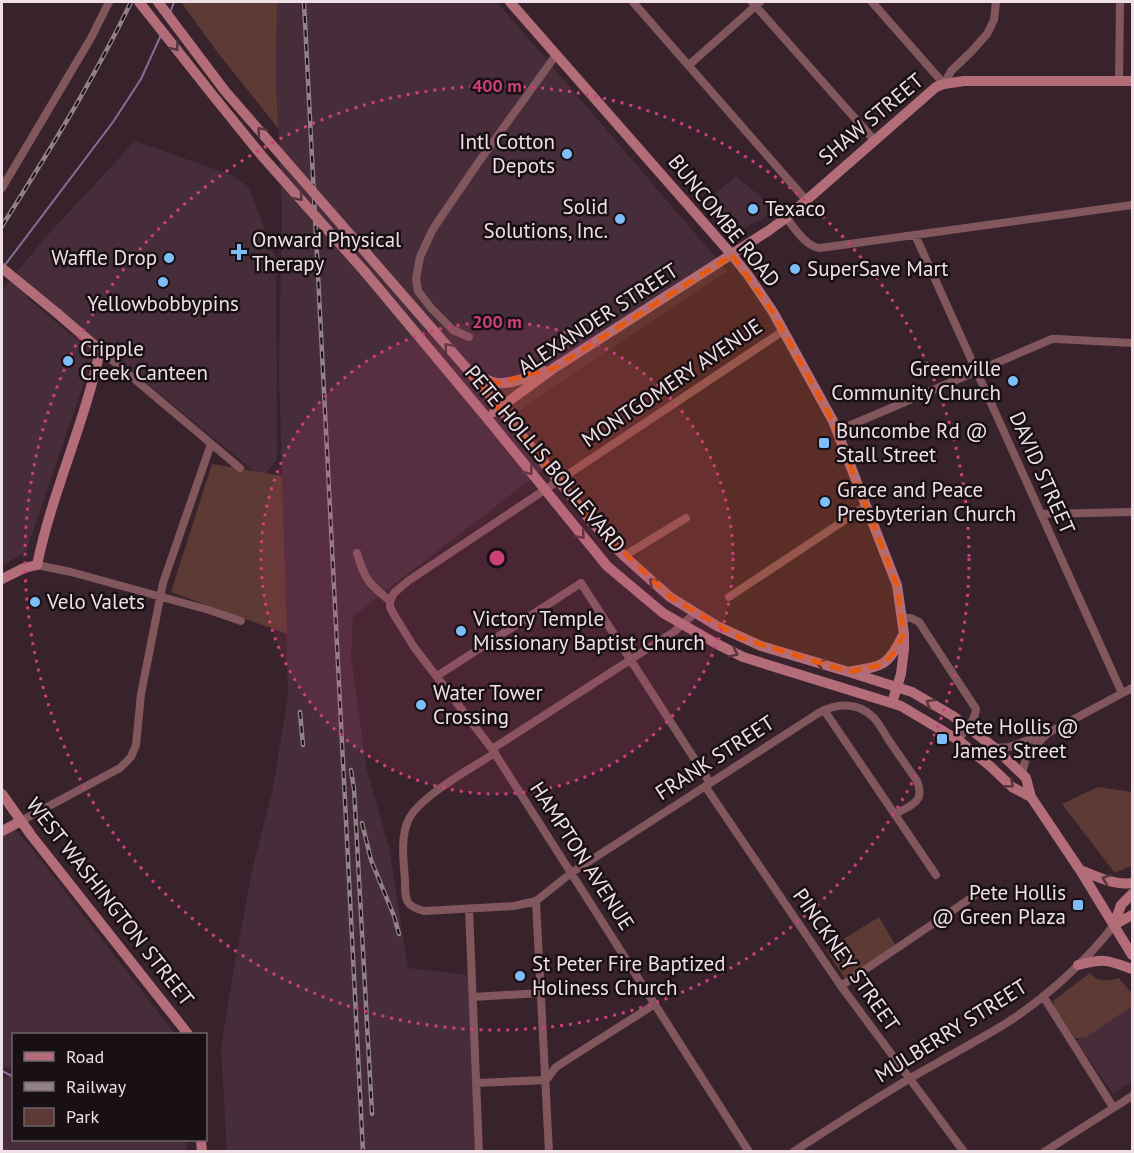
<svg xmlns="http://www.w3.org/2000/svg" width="1134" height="1153" font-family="'PT Sans',sans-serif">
<rect width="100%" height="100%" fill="#38232d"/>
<!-- built -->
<path fill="#472d3a" d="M 277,2 L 497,2 L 728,272 L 720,276 L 517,412 L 552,463 L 353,616 L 351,657 L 367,771 L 389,848 L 408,968 L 468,975 L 477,1151 L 227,1152 L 221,1048 L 234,968 L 252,870 L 273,788 L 288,696 L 279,368 L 282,211 L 276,78 Z
M 135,141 L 231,175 L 249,187 L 276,259 L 277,459 L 262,478 L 36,292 L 26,297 L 94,354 L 26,551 L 2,566 L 2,290 L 44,239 Z
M 736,176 L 776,210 L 759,221 L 728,235 L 702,205 Z
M 14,828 L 33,850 L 175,1034 L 14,1034 L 13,1066 L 4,1068 L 2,1065 L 2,835 Z
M 1132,1006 L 1132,1081 L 1113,1094 L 1076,1041 Z
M 10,1076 L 13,1076 L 14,1140 L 186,1140 L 187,1151 L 2,1151 L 2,1078 Z"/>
<!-- green -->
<path fill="#5d3a34" d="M 181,2 L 277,2 L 276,78 L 278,128 L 218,53 Z
M 212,464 L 282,476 L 287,634 L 171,592 Z
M 1098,787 L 1132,792 L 1132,867 L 1128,867 L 1115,873 L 1062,804 Z
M 879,917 L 896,946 L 846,980 L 826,950 Z
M 1090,973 C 1098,983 1108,981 1119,978 L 1132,994 L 1132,1006 L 1085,1038 L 1075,1038 L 1054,1007 L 1053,1001 Z"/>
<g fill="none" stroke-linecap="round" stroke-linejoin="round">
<!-- stream -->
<path stroke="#856e9a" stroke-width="2" d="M 170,13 L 174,2
M 5,265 L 113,122 L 141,79 L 161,35
M 2,1071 L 14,1077"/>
<!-- street -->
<path stroke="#82565d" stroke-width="8" d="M 633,2 L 806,200
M 752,2 L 875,141
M 872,2 L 944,84 L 951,71 L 971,52 L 987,34 L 994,20 L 996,2
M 689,65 L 760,2
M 1119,81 L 1120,2
M 2,188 L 91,38 L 109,2
M 786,218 C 795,228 806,247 820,248 L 1132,205
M 915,235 L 1122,693
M 469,337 L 453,330 L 431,308 L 418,291 L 416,279 L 420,257 L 432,231 L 439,220 L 478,163 L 556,55
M 100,350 L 240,468
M 837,431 L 1052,339 L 1057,339 L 1132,343
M 1041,514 L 1132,512
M 357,553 C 365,580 368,583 390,601
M 624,556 L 686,518
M 37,565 L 71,572 L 209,610 L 241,621
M 729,597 L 866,506
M 902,618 L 911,618 L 919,622 L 976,709 C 975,721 965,731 958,740
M 437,676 L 581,583 L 710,783
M 824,710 L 936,875
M 995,748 L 1009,747 L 1048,733 L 1132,688
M 492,749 L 675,631 L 695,613
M 495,753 C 473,767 417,798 408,821 C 400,838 404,862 405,881 C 405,900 405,906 424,911 L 514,906 L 536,901 L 571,873 L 817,714 C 835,703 858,701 874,718 C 880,725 885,734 890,742 C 899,755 908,768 917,781 C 926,802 910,806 895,814
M 1022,774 C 1026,753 1030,751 1045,736
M 705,786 L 841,986 L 964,1152
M 21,821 L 120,768 L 131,757 L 136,745 L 141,694 L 163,583 L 211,444
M 536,901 L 549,1152
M 469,909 L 479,1152
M 841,986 L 974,896
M 1043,996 L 1113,1107
M 473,997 L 542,993
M 476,1083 L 546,1080 L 556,1067 L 655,1004
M 749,1152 L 492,749 L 414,647 L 396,618 L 390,607 L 390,601 L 394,593 L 408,581 L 783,331
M 793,1152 C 833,1126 873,1100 914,1076 C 944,1059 975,1042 1005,1024 C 1044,999 1086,962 1114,925
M 1044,1152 L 1132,1096"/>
<!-- secondary -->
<path stroke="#b36d79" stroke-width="10" d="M 510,2 L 732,255 L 748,275 L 773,312 L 833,421 L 897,585 L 904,634 L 904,649 L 901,674 L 892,703
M 368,255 L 481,385 L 591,521 L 624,556 L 670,597 L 717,626 L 761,646 L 849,672 L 912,692 L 953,716 L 995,748 L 1026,778 L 1031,797 L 1080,870 L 1132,955
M 2,268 L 57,313 L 100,350 C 85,423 52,492 37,565 L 24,568 L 2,579
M 365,272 L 487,418 L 607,566 L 663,613 L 715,643 L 743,657 L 901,706 L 958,740 L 990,766 L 1012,787 L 1031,797
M 474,373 C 481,377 490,382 497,383 C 510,385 532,375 545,371
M 494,412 L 554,368 L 768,231 L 786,218 L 936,87 L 944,84 L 964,81 L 1132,81
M 852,671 C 883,666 888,666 902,637
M 2,794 L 31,835 L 188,1034
M 2,831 L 21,821
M 1080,870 C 1096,876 1115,886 1132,883
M 1114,925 L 1121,905 L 1132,894
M 1114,925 L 1132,915
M 1078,965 C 1105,958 1107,960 1132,969
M 201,1140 L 202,1152"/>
<defs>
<path id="rail" d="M 304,2 L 363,1152
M 2,226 C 48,153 94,79 131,2
M 300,712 L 303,745
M 351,770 L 354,789 L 358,861 L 372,1114
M 362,823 L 371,860 L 394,916 L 399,934"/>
</defs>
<!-- rail casing -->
<use href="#rail" stroke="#928189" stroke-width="4.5"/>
<!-- rail -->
<use href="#rail" stroke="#191014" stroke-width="2" stroke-dasharray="7" stroke-linecap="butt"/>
<!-- secondary-bridge -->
<path stroke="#b36d79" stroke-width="10" d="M 139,2 L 211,93 L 262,156 L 365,272
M 158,2 L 225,91 L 368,255"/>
</g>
<!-- one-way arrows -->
<defs><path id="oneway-chevron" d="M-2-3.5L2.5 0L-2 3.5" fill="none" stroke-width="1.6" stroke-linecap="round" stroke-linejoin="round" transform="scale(1.5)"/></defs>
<g stroke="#57353c">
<use href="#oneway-chevron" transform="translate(175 47) rotate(52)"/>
<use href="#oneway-chevron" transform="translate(261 131) rotate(-131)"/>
<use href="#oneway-chevron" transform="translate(299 197) rotate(49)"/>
<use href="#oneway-chevron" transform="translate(448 347) rotate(-131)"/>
<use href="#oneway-chevron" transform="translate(529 471) rotate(51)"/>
<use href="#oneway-chevron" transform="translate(581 535) rotate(50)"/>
<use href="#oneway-chevron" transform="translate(653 582) rotate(-139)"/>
<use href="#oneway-chevron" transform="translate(734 653) rotate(26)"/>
<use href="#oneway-chevron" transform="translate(821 664) rotate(-164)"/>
<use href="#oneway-chevron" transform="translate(930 703) rotate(-149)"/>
<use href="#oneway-chevron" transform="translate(1010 784) rotate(39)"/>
<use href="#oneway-chevron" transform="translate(1106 879) rotate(-161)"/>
</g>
<!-- marked area -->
<path fill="#e8590c" fill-opacity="0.2" stroke="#e8590c" stroke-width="4.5" stroke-dasharray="12 8" stroke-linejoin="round" d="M 732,255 L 773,312 L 833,421 L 897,585 L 904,634 L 894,653 L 882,665 L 849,672 L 740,638 L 670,597 L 591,521 L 466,369 L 497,383 L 554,368 Z"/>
<!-- distance rings -->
<circle cx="497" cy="558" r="236" fill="#cb4077" fill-opacity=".12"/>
<g fill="none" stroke="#cb4077" stroke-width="3" stroke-dasharray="3 6">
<circle cx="497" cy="558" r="236"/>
<circle cx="497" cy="558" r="472"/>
</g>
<!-- markers -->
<g fill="#7dbef9" stroke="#191014" stroke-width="2">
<circle cx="567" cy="154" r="6"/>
<circle cx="753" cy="209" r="6"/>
<circle cx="620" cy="219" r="6"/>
<path d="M236 243h6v6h6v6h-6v6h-6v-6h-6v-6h6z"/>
<circle cx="169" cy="258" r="6"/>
<circle cx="795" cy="269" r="6"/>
<circle cx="163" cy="282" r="6"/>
<circle cx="68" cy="361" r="6"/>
<circle cx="1013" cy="381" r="6"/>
<rect x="818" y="437" width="12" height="12" rx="3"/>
<circle cx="825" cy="502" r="6"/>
<circle cx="35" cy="602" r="6"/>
<circle cx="461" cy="631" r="6"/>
<circle cx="421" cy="705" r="6"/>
<rect x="936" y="733" width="12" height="12" rx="3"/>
<rect x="1072" y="899" width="12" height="12" rx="3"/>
<circle cx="520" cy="976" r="6"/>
</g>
<g text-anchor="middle" stroke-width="5" stroke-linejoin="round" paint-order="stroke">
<!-- street labels -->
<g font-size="21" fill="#eee0e6" stroke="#191014">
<text transform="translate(871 119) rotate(-40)" y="7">SHAW STREET</text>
<text transform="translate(724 221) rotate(51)" y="7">BUNCOMBE ROAD</text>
<text transform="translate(598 319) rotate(-33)" y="7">ALEXANDER STREET</text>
<text transform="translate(672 383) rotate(-34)" y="7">MONTGOMERY AVENUE</text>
<text transform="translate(545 459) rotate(50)" y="7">PETE HOLLIS BOULEVARD</text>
<text transform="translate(1042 473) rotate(66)" y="7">DAVID STREET</text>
<text transform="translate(715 758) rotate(-33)" y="7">FRANK STREET</text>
<text transform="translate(582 856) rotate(57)" y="7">HAMPTON AVENUE</text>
<text transform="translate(110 902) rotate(52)" y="7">WEST WASHINGTON STREET</text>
<text transform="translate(846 960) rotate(55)" y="7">PINCKNEY STREET</text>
<text transform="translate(951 1031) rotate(-32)" y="7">MULBERRY STREET</text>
</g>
<!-- poi labels -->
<g font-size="21" fill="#eee0e6" stroke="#191014" text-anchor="start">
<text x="555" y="149" text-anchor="end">Intl Cotton<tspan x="555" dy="24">Depots</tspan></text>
<text x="608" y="214" text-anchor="end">Solid<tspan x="608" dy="24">Solutions, Inc.</tspan></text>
<text x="765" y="216">Texaco</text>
<text x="252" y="247">Onward Physical<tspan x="252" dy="24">Therapy</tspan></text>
<text x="157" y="265" text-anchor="end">Waffle Drop</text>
<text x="807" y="276">SuperSave Mart</text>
<text x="163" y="311" text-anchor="middle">Yellowbobbypins</text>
<text x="80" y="356">Cripple<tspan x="80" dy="24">Creek Canteen</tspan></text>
<text x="1001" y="376" text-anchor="end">Greenville<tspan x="1001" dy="24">Community Church</tspan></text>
<text x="836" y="438">Buncombe Rd @<tspan x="836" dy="24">Stall Street</tspan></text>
<text x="837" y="497">Grace and Peace<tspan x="837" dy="24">Presbyterian Church</tspan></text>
<text x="47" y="609">Velo Valets</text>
<text x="473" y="626">Victory Temple<tspan x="473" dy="24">Missionary Baptist Church</tspan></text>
<text x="433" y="700">Water Tower<tspan x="433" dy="24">Crossing</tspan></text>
<text x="954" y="734">Pete Hollis @<tspan x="954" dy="24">James Street</tspan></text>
<text x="1066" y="900" text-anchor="end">Pete Hollis<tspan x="1066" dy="24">@ Green Plaza</tspan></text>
<text x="532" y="971">St Peter Fire Baptized<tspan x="532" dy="24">Holiness Church</tspan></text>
</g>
</g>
<circle cx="497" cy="558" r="9" fill="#cb4077" stroke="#191014" stroke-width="3"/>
<g font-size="18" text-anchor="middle" font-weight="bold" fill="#cb4077" stroke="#191014" stroke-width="5" stroke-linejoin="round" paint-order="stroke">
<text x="497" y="92">400 m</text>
<text x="497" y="328">200 m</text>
</g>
<!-- border -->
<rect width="1134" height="1153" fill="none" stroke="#eee0e6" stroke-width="6"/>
<!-- legend -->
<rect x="12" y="1033" width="195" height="108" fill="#191014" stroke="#6e6368" stroke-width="1.5"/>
<rect x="24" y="1052" width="30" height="9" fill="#b36d79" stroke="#6e6368" stroke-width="1.5"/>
<text x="66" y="1063" font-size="18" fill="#eee0e6">Road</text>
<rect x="24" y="1082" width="30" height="9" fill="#928189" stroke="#6e6368" stroke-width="1.5"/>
<text x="66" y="1093" font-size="18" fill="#eee0e6">Railway</text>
<rect x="24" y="1108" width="30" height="18" fill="#5d3a34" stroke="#6e6368" stroke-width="1.5"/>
<text x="66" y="1123" font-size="18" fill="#eee0e6">Park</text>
</svg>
